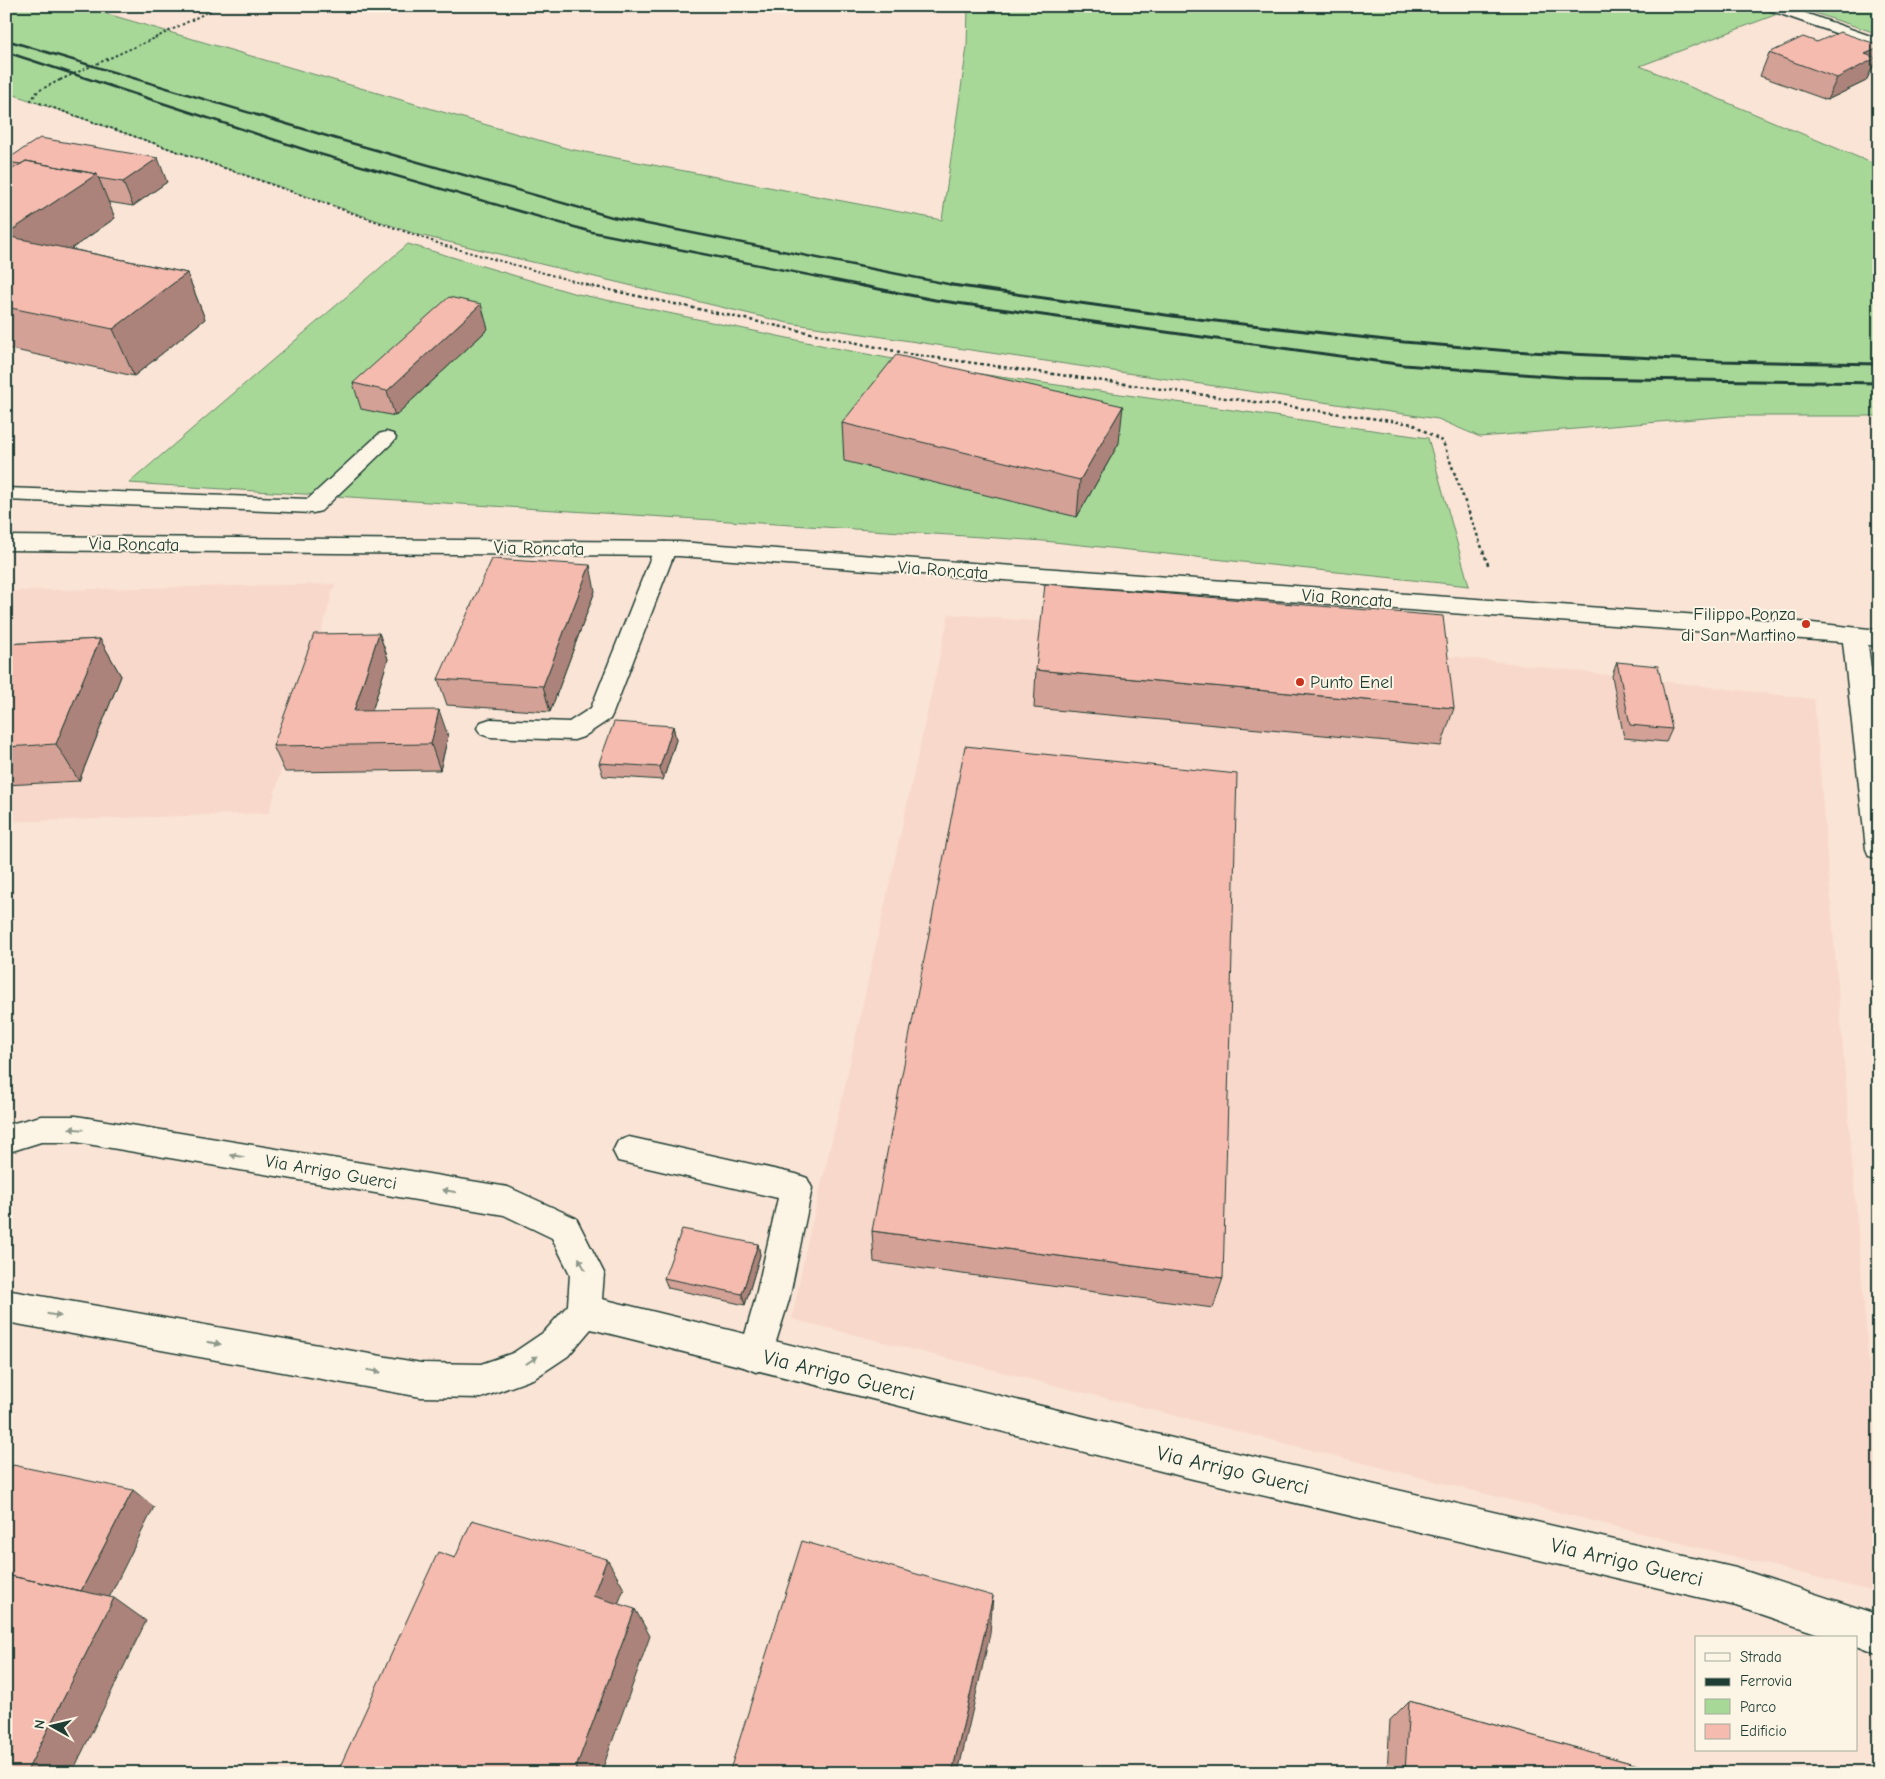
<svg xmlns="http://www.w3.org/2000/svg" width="1885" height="1779" font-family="'Comic Neue',sans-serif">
<rect width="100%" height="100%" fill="#fae4d5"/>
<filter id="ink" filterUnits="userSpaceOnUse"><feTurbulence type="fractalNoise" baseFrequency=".02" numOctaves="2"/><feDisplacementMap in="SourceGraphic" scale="10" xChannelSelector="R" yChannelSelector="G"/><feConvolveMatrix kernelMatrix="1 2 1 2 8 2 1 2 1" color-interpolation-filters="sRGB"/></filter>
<g filter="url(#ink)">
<!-- built -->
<path fill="#f8d8ca" d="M 335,584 L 269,813 L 6,822 L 6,591 Z
M 949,614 L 1431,654 L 1814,699 L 1879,1488 L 1879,1593 L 792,1319 L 806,1248 L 842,1099 Z"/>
<!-- green -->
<path fill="#a8d898" stroke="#648a66" d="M 6,6 L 80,6 L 569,149 L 942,220 L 967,47 L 968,6 L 1879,6 L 1879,34 L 1796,7 L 1640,66 L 1879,166 L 1879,416 L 1730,416 L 1480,437 L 1438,419 L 788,323 L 419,235 L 6,92 Z
M 408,244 L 573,293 L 830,347 L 945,369 L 1428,438 L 1469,586 L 1044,541 L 129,483 Z"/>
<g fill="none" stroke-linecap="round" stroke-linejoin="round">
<defs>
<path id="service" d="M 1764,6 L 1785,6 L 1879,39 L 1879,48 L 1766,9 Z
M 386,432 L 393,434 L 396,438 L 393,442 L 321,511 L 313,513 L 6,500 L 6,488 L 308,499 L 379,434 Z
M 665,542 L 673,544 L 676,549 L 613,713 L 610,719 L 583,737 L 574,740 L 490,737 L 481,734 L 477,728 L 481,722 L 490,719 L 569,722 L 591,708 L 654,549 L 657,544 Z
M 629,1137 L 796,1174 L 807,1178 L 812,1188 L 789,1300 L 768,1367 L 756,1372 L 744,1367 L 739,1355 L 755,1300 L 778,1198 L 618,1161 L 613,1151 L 618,1141 Z"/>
<path id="minor" d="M 6,536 L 679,542 L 1812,623 L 1879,630 L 1879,646 L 1868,645 L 1879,732 L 1879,859 L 1869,856 L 1866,849 L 1843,642 L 679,556 L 6,550 Z
M 41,1116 L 76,1116 L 508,1187 L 576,1218 L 604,1273 L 602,1299 L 1193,1443 L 1736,1568 L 1879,1615 L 1879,1655 L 1856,1646 L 1856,1638 L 1831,1638 L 1736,1606 L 1193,1479 L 591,1329 L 568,1356 L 535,1378 L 481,1398 L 421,1397 L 6,1322 L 6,1290 L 421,1363 L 481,1364 L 513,1353 L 544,1332 L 568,1305 L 570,1274 L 552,1238 L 504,1215 L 76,1142 L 41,1142 L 6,1153 L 6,1125 Z"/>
</defs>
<!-- service casing -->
<use href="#service" stroke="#1f3d34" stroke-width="3"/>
<!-- minor casing -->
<use href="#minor" stroke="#1f3d34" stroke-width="3"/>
<!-- path-far1 -->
<path stroke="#1f3d34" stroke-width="2" stroke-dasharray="2.5 2.5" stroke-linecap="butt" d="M 155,38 L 220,6
M 60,80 L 38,91 L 31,100 L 446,246 L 591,286"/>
<!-- path -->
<path stroke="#1f3d34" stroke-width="2.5" stroke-dasharray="3 3" stroke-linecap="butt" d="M 586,285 L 909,354 L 1413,424 L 1443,442 L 1489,567"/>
<!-- service -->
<use href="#service" fill="#fcf5e5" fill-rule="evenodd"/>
<!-- minor -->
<use href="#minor" fill="#fcf5e5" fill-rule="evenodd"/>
<!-- rail-far1 -->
<path stroke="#1f3d34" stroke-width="2.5" d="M 6,40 L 337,139 L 612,217 L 958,286
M 6,52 L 309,151 L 592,232 L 864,286"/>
<!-- rail -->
<path stroke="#1f3d34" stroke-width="3" d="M 858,285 L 935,300 L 1404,365 L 1575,378 L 1879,383
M 952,285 L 1180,317 L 1404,342 L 1510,351 L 1719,361 L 1879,364"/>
<!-- path-bridge -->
<path stroke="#1f3d34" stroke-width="2" stroke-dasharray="2.5 2.5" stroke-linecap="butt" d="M 60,80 L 155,38"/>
</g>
<!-- wall -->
<path fill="#d3a196" stroke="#1f3d34" d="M 1817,42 L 1879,54 L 1866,81 L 1827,100 L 1760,76 L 1769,53 Z
M 6,160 L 167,182 L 133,206 L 108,202 L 115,218 L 71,249 L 187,273 L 205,319 L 134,376 L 6,348 L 6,173 L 9,172 L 6,166 Z
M 488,329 L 395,416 L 361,409 L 353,383 Z
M 842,423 L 1119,443 L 1077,517 L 844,461 Z
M 595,591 L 550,712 L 447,705 L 438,679 Z
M 379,633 L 388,659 L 372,711 L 448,736 L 440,770 L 285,772 L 273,746 Z
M 100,639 L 121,676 L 79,781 L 6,785 L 6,644 Z
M 1617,662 L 1672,729 L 1666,742 L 1624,738 L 1612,676 Z
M 1036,670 L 1454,708 L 1441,746 L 1034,708 Z
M 673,726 L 676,740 L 663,780 L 603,776 L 599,763 Z
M 872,1231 L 1223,1278 L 1213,1308 L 874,1262 Z
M 758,1244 L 760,1255 L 745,1305 L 668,1288 L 664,1278 Z
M 1409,1701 L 1666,1773 L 1387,1773 L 1390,1720 Z"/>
<!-- shaded-wall -->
<path fill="#ac837a" stroke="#1f3d34" d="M 1879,48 L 1879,54 L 1866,81 L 1827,100 L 1837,78 L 1865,54 Z
M 158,158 L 167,182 L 133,206 L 123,182 Z
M 97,174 L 115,218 L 26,281 L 6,241 L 6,234 Z
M 187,273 L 205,319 L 134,376 L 113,329 Z
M 481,304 L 488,329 L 395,416 L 387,391 Z
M 1123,406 L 1119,443 L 1077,517 L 1080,480 Z
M 590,565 L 595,591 L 550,712 L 543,686 Z
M 379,633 L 388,659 L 364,737 L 354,711 Z
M 100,639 L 121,676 L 79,781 L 56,744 Z
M 439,710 L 448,736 L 440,770 L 431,744 Z
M 673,726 L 676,740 L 663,780 L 660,767 Z
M 758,1244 L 760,1255 L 745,1305 L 742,1294 Z
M 133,1490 L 154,1507 L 103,1610 L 79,1595 Z
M 607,1559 L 624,1589 L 610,1625 L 593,1596 Z
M 993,1596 L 990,1634 L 958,1773 L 952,1773 Z
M 114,1598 L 146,1621 L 72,1773 L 26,1773 Z
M 635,1609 L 650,1636 L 601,1773 L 574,1773 Z"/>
<!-- building -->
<path fill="#f5bbaf" stroke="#1f3d34" d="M 1840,32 L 1879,45 L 1879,48 L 1865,54 L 1876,58 L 1837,78 L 1769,53 L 1803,37 L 1817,42 Z
M 40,138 L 158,158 L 123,182 L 98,178 L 97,174 L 26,161 L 21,164 L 6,162 L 6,160 Z
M 26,161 L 97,174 L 6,234 L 6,173 Z
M 6,236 L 187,273 L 113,329 L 6,307 Z
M 449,297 L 481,304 L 387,391 L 353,383 Z
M 896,355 L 1123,406 L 1080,480 L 842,423 Z
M 492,559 L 590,565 L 543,686 L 438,679 Z
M 1045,584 L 1443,616 L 1454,708 L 1036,670 Z
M 379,633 L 354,711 L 439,710 L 431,744 L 273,746 L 314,634 Z
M 100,639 L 56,744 L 6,747 L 6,644 Z
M 1617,662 L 1658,666 L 1672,729 L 1630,725 Z
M 614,722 L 673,726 L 660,767 L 599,763 Z
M 965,746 L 1237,774 L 1223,1278 L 872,1231 Z
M 682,1229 L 758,1244 L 742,1294 L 664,1278 Z
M 13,1465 L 133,1490 L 81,1591 L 6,1575 L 6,1477 Z
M 472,1520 L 607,1559 L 593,1596 L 635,1609 L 574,1773 L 337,1773 L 438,1552 L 455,1558 Z
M 802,1541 L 993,1596 L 952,1773 L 729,1773 Z
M 6,1575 L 114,1598 L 26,1773 L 6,1773 Z
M 1409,1701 L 1666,1773 L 1405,1773 Z"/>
<!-- one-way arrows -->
<defs><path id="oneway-solid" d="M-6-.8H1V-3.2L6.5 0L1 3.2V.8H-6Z" transform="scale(1.25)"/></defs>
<g fill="#8e998c">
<use href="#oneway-solid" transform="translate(76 1129) rotate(-175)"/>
<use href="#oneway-solid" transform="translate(237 1156) rotate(-170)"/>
<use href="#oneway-solid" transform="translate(449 1191) rotate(-170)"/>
<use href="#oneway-solid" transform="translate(582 1264) rotate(-118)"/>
<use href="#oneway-solid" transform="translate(54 1315) rotate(10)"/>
<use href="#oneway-solid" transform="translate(214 1343) rotate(10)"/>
<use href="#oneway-solid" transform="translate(532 1360) rotate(-34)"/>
<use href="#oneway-solid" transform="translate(374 1371) rotate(10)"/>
</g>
</g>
<!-- markers -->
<g fill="#c8321e" stroke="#fcf5e5" stroke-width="2">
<circle cx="1806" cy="624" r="5"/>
<circle cx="1300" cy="682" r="5"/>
</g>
<g text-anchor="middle" stroke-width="4" stroke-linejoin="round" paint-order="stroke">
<!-- street labels -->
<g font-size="18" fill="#1f3d34" stroke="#fcf5e5">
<text transform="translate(134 544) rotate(1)" y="6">Via Roncata</text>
<text transform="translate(539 548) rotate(1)" y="6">Via Roncata</text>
<text transform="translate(943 570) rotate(4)" y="6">Via Roncata</text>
<text transform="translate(1347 598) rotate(4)" y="6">Via Roncata</text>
<text transform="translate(331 1172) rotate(10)" y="6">Via Arrigo Guerci</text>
</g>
<!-- poi labels -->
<g font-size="18" fill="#1f3d34" stroke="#fcf5e5" text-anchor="end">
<text x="1796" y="620">Filippo Ponza<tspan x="1796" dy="21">di San Martino</tspan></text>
<text x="1310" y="688" text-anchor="start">Punto Enel</text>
</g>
<!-- near-street labels -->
<g font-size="21" fill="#1f3d34" stroke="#fcf5e5">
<text transform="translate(839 1375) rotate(14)" y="7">Via Arrigo Guerci</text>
<text transform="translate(1233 1470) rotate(13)" y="7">Via Arrigo Guerci</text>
<text transform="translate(1627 1562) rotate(13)" y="7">Via Arrigo Guerci</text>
</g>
</g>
<!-- margin -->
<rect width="1885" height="1779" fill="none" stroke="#fcf5e5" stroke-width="25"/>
<rect x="12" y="12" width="1860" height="1754" fill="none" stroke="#1f3d34" stroke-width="2" filter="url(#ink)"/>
<!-- legend -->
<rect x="1695" y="1636" width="162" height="115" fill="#fcf5e5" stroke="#a4ab9e"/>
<rect x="1705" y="1653" width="25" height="8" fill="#fcf5e5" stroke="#a4ab9e"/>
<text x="1740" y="1662" font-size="15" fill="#1f3d34">Strada</text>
<rect x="1705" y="1678" width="25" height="8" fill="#1f3d34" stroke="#a4ab9e"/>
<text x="1740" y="1686" font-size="15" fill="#1f3d34">Ferrovia</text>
<rect x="1705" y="1699" width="25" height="15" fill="#a8d898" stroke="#a4ab9e"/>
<text x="1740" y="1712" font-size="15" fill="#1f3d34">Parco</text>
<rect x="1705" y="1724" width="25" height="15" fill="#f5bbaf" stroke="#a4ab9e"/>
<text x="1740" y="1736" font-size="15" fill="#1f3d34">Edificio</text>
<!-- north arrow -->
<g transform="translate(52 1726) rotate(278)" stroke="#fcf5e5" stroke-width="4" paint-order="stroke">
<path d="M0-4L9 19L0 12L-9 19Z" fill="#1f3d34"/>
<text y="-8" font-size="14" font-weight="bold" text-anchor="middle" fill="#1f3d34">N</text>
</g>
</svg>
